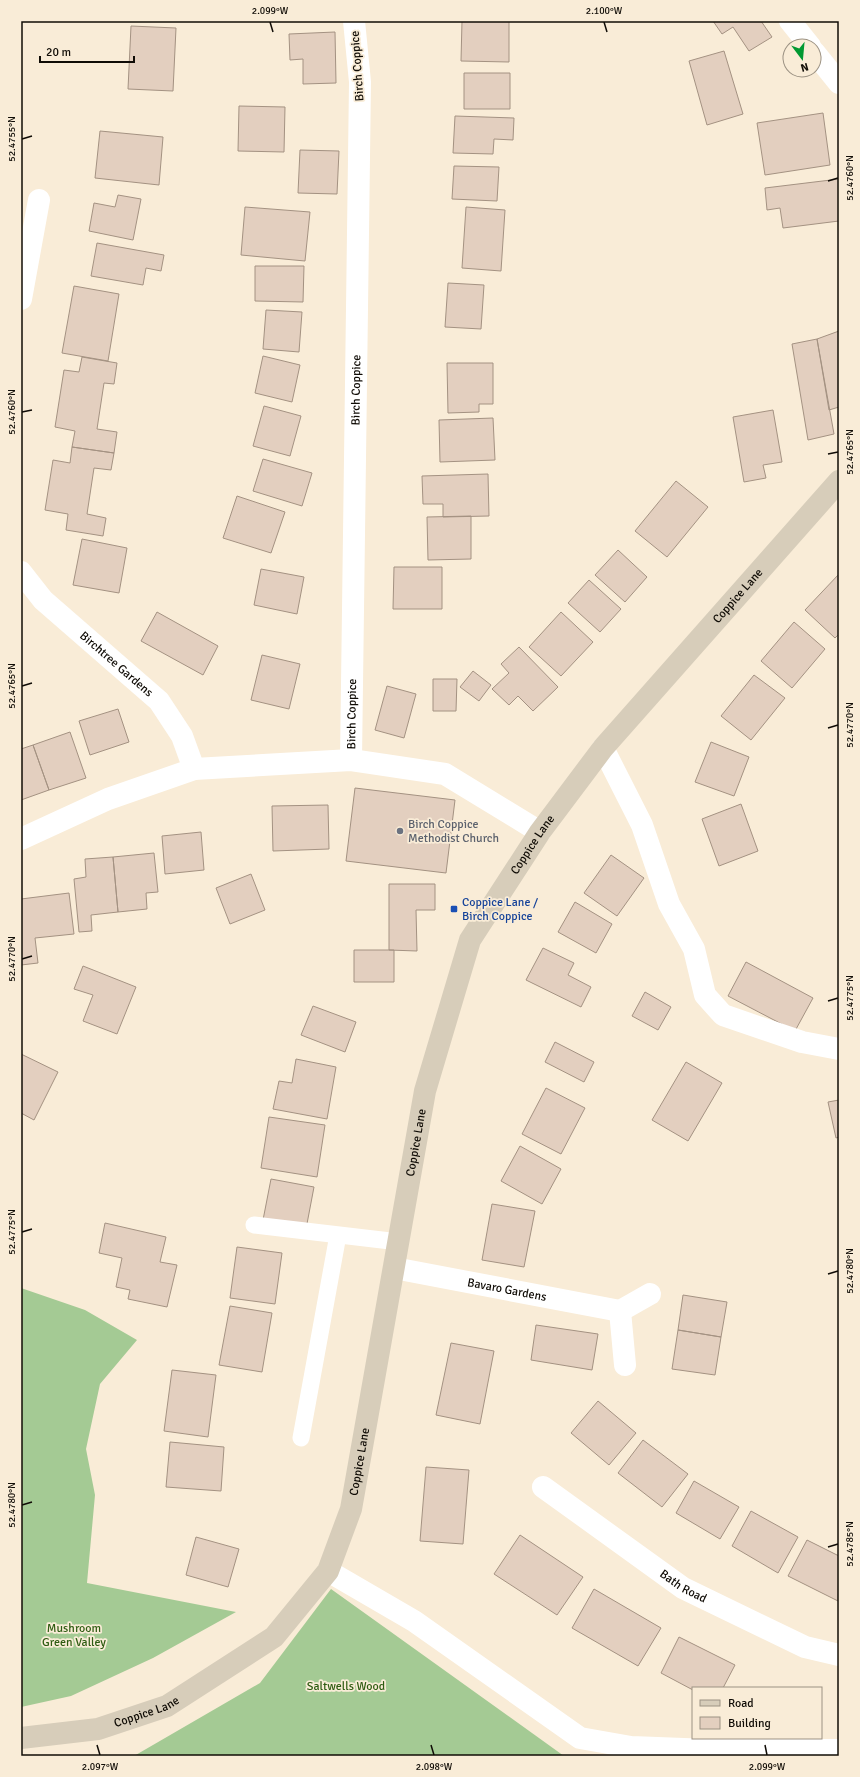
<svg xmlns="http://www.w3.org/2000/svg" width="860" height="1777" font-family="Signika,sans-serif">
<rect width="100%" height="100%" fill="#f9ecd7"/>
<!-- forest -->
<path fill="#a4ca94" d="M 21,1288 L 85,1310 L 137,1340 L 100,1384 L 86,1449 L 95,1495 L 87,1583 L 236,1612 L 153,1658 L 71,1696 L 21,1707 Z
M 331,1589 L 564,1756 L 134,1756 L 260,1683 Z"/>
<!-- building -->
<path fill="#e3cfbf" stroke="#a49282" d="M 462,21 L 509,21 L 509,62 L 461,61 Z
M 713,21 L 761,21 L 772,37 L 749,51 L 733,27 L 722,34 Z
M 131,26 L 176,28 L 173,91 L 128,89 Z
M 335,32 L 336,83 L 303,84 L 303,59 L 290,60 L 289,34 Z
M 724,51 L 743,114 L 707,125 L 689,61 Z
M 464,73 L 510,73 L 510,109 L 464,109 Z
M 239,106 L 285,107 L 284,152 L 238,151 Z
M 823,113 L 830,165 L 765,175 L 757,123 Z
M 455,116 L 514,118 L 513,140 L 494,139 L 493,154 L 453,153 Z
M 100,131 L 163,137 L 159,185 L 95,178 Z
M 300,150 L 339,151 L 337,194 L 298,193 Z
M 454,166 L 499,167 L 497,201 L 452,199 Z
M 839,179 L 839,221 L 783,228 L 780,208 L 767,210 L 765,188 Z
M 118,195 L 141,199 L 133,240 L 89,231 L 94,203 L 115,207 Z
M 245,207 L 310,212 L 305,261 L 241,255 Z
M 466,207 L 505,210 L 501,271 L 462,268 Z
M 97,243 L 164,255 L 161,271 L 146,268 L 143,285 L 91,276 Z
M 255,266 L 304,266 L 303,302 L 255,301 Z
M 448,283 L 484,285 L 481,329 L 445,327 Z
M 74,286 L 119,294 L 108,361 L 62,353 Z
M 266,310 L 302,312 L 299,352 L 263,349 Z
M 839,331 L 839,407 L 829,410 L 817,339 Z
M 817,339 L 834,434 L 808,440 L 792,344 Z
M 263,356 L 300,365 L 292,402 L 255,393 Z
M 82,357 L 117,363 L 114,384 L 104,383 L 97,429 L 117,432 L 114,453 L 72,447 L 75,431 L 55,427 L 64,370 L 79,372 Z
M 447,363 L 493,363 L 493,404 L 479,404 L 479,412 L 448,413 Z
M 264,406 L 301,416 L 290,456 L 253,446 Z
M 773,410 L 782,462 L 763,465 L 766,478 L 744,482 L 733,417 Z
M 493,418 L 495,460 L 440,462 L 439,420 Z
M 72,447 L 114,453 L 111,470 L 94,468 L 87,514 L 106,518 L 103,536 L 66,530 L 68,514 L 45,510 L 53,460 L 70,463 Z
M 263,459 L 312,473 L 302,506 L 253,491 Z
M 488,474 L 489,516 L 443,517 L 443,504 L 423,504 L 422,476 Z
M 676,481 L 708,507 L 667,557 L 635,531 Z
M 237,496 L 285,512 L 271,553 L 223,538 Z
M 471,516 L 471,559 L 428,560 L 427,517 Z
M 82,539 L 127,548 L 119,593 L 73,585 Z
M 618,550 L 647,577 L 625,602 L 595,575 Z
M 394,567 L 442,567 L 442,609 L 393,609 Z
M 261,569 L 304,577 L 297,614 L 254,605 Z
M 839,574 L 839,634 L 835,638 L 805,610 Z
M 589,580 L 621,609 L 600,632 L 568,603 Z
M 157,612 L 218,646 L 203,675 L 141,641 Z
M 561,612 L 593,642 L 561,676 L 529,647 Z
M 794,622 L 825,649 L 792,688 L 761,661 Z
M 519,647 L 558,687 L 533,711 L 518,696 L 509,705 L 492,689 L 509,673 L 501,664 Z
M 262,655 L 300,664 L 289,709 L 251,700 Z
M 473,671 L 491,685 L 479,701 L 460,687 Z
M 754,675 L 785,698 L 751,740 L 721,716 Z
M 433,679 L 457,679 L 456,711 L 433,711 Z
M 387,686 L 416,694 L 404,738 L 375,730 Z
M 118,709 L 129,742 L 90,755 L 79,721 Z
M 70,732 L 86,778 L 49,790 L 33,745 Z
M 711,742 L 749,757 L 734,796 L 695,782 Z
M 33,745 L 49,790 L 21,800 L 21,749 Z
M 355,788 L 455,800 L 446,873 L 346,861 Z
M 741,804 L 758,851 L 719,866 L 702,819 Z
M 328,805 L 329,849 L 273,851 L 272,806 Z
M 201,832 L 204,870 L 165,874 L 162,836 Z
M 154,853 L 158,892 L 146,893 L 147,909 L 118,912 L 113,857 Z
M 611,855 L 644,878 L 617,916 L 584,893 Z
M 113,857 L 118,912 L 91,915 L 92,931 L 79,932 L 74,879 L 86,877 L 85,859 Z
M 251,874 L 265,910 L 230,924 L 216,888 Z
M 389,884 L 435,884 L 435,910 L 416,910 L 417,951 L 389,950 Z
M 69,893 L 74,934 L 35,938 L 38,963 L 21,965 L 21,899 Z
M 575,902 L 612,924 L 596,953 L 558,932 Z
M 543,948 L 574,963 L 568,975 L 591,987 L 581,1007 L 526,980 Z
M 354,950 L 394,950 L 394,982 L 354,982 Z
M 746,962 L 813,998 L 795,1031 L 728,996 Z
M 83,966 L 136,987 L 117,1034 L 83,1021 L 93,995 L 74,989 Z
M 645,992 L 671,1007 L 658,1030 L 632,1016 Z
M 313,1006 L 356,1022 L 345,1052 L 301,1035 Z
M 555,1042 L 594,1062 L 584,1082 L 545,1062 Z
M 21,1054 L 58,1072 L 34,1120 L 21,1113 Z
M 296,1059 L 336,1067 L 327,1119 L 273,1109 L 279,1081 L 292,1083 Z
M 686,1062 L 722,1083 L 688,1141 L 652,1120 Z
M 546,1088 L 585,1108 L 561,1154 L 522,1134 Z
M 839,1100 L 839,1137 L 836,1138 L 828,1102 Z
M 269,1117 L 325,1125 L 317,1177 L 261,1168 Z
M 520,1146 L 561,1169 L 542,1204 L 501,1181 Z
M 271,1179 L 314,1187 L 306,1229 L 263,1220 Z
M 492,1204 L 535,1211 L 524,1267 L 482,1260 Z
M 105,1223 L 166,1237 L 160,1262 L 177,1265 L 167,1307 L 128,1299 L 130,1290 L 116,1287 L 122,1258 L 99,1253 Z
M 237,1247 L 282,1253 L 275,1304 L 230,1298 Z
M 683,1295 L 727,1302 L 721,1337 L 678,1330 Z
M 230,1306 L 272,1313 L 262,1372 L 219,1365 Z
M 536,1325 L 598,1334 L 592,1370 L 531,1360 Z
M 678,1330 L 721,1337 L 715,1375 L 672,1369 Z
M 451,1343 L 494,1351 L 480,1424 L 436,1415 Z
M 172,1370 L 216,1375 L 208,1437 L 164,1431 Z
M 598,1401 L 636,1433 L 609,1465 L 571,1433 Z
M 643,1440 L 688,1474 L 662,1507 L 618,1473 Z
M 170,1442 L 224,1447 L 221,1491 L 166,1487 Z
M 426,1467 L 469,1470 L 463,1544 L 420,1541 Z
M 694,1481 L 739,1507 L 720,1539 L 676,1513 Z
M 751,1511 L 798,1537 L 778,1573 L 732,1546 Z
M 520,1535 L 583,1577 L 557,1615 L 494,1574 Z
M 196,1537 L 239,1549 L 228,1587 L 186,1575 Z
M 807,1540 L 839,1556 L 838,1601 L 788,1576 Z
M 594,1589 L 661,1628 L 638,1666 L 572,1628 Z
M 679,1637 L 735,1665 L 723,1688 L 693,1688 L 693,1690 L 661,1673 Z"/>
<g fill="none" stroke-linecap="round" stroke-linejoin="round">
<!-- lane -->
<path stroke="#fff" stroke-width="17" d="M 254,1225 L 399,1242
M 301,1438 L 338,1235"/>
<!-- street -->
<g stroke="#fff" stroke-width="22">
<path d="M 790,21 L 810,46"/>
<path d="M 814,52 L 839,83"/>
<path d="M 21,299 L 39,200"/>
<path id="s1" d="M 21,572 L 43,600 L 159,701 L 182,736 L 194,769"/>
<path d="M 603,748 L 642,825 L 669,904 L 694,949 L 705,995 L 723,1015 L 802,1042 L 839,1049"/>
<path id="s2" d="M 351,760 L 360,82 L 354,21"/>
<path d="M 21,839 L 108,799 L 194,769 L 351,760 L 445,774 L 540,832"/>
<path id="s3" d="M 394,1268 L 620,1311"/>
<path d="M 625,1365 L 620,1311 L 650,1294"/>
<path id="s4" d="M 543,1487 L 683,1588 L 805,1647 L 839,1655"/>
<path d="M 328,1571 L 414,1621 L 580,1738 L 631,1747 L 710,1750 L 839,1750"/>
</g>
<!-- secondary -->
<path stroke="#d7cdba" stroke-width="22" id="s5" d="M 21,1738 L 98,1729 L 167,1706 L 274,1637 L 328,1571 L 351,1509 L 425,1091 L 470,940 L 540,832 L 603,748 L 839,481"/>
</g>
<!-- ticks -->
<path fill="none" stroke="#100c06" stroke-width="1.5" d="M 270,22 L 273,32M 604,22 L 607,32M 22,139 L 32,136M 828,181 L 838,178M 22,412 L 32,410M 828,454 L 838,452M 22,686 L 32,683M 828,728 L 838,725M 22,959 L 32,956M 828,1001 L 838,998M 22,1232 L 32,1229M 828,1274 L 838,1271M 22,1505 L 32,1502M 828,1547 L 838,1544M 97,1745 L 100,1755M 431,1745 L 434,1755M 765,1745 L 767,1755"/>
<!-- markers -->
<circle fill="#6b7280" stroke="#f9ecd7" stroke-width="1.5" cx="400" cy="831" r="4"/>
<rect fill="#1a4fb4" stroke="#f9ecd7" stroke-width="1.5" x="450" y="905" width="8" height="8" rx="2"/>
<g text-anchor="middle" stroke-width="3.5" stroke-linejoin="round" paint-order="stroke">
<!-- street labels -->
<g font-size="12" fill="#100c06" stroke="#f9ecd7">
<text transform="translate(357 66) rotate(-94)" y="4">Birch Coppice</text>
<text dy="4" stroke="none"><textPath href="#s2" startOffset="370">Birch Coppice</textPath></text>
<text dy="4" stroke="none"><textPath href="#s5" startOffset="1448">Coppice Lane</textPath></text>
<text dy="4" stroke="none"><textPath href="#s1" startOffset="133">Birchtree Gardens</textPath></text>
<text dy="4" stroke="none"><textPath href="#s2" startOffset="46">Birch Coppice</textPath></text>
<text dy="4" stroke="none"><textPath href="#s5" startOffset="1125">Coppice Lane</textPath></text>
<text dy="4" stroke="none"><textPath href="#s5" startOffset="801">Coppice Lane</textPath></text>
<text dy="4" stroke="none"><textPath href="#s3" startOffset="115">Bavaro Gardens</textPath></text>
<text dy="4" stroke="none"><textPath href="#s5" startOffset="477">Coppice Lane</textPath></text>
<text dy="4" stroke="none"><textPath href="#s4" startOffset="172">Bath Road</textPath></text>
<text dy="4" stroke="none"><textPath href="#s5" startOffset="129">Coppice Lane</textPath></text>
</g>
<!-- worship labels -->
<g font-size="12" fill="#5b616d" stroke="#f9ecd7" text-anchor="start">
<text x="408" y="828">Birch Coppice<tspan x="408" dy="14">Methodist Church</tspan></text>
</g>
<!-- transit labels -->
<g font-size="12" fill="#164399" stroke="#f9ecd7" text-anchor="start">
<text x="462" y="906">Coppice Lane /<tspan x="462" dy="14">Birch Coppice</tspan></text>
</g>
<!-- park labels -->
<g font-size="12" fill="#2e5c12" stroke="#f9ecd7">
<text x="74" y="1632">Mushroom<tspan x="74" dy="14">Green Valley</tspan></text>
<text x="346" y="1690">Saltwells Wood</text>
</g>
</g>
<!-- border -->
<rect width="860" height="1777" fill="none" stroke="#f9ecd7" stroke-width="44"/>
<!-- legend -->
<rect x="692" y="1687" width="130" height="52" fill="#f9ecd7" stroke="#9c9283"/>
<rect x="700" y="1700" width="20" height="6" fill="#d7cdba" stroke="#9c9283"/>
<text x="728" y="1707" font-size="12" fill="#100c06">Road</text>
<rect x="700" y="1717" width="20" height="12" fill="#e3cfbf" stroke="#9c9283"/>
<text x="728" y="1727" font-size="12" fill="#100c06">Building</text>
<!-- north arrow -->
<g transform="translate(802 58) rotate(164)"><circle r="19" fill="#f9ecd7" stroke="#9c9283"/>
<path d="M0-3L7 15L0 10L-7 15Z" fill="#019932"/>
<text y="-6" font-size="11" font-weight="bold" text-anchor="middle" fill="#100c06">N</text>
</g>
<!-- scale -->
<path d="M40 56v6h94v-6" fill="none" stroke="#100c06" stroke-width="2"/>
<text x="46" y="56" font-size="12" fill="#100c06" stroke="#f9ecd7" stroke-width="3" paint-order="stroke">20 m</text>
<rect x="22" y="22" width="816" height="1733" fill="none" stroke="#100c06" stroke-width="1.5"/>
<g font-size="10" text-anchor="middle" fill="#100c06">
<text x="270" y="14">2.099°W</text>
<text x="604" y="14">2.100°W</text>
<text transform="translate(11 139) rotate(-90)" y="4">52.4755°N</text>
<text transform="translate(849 178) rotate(-90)" y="4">52.4760°N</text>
<text transform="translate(11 412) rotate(-90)" y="4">52.4760°N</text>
<text transform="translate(849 452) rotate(-90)" y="4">52.4765°N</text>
<text transform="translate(11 686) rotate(-90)" y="4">52.4765°N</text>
<text transform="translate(849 725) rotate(-90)" y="4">52.4770°N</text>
<text transform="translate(11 959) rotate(-90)" y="4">52.4770°N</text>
<text transform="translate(849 998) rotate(-90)" y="4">52.4775°N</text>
<text transform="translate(11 1232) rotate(-90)" y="4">52.4775°N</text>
<text transform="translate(849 1271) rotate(-90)" y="4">52.4780°N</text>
<text transform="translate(11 1505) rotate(-90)" y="4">52.4780°N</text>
<text transform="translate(849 1544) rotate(-90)" y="4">52.4785°N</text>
<text x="100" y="1770">2.097°W</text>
<text x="434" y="1770">2.098°W</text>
<text x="767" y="1770">2.099°W</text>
</g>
</svg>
